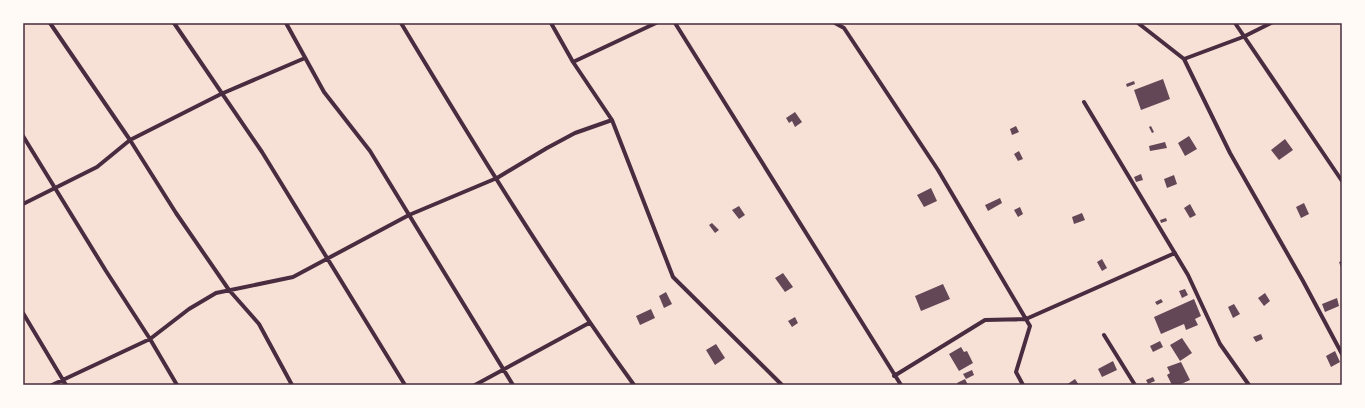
<svg xmlns="http://www.w3.org/2000/svg" width="1365" height="408" font-family="Ubuntu,sans-serif">
<rect width="100%" height="100%" fill="#f7e1d7"/>
<!-- building -->
<path fill="#644757" d="M 1163,79 L 1170,99 L 1141,110 L 1134,90 Z
M 1134,81 L 1135,84 L 1127,87 L 1126,84 Z
M 795,112 L 802,122 L 795,127 L 792,121 L 789,123 L 786,118 Z
M 1016,126 L 1019,132 L 1012,135 L 1010,129 Z
M 1151,126 L 1154,132 L 1152,133 L 1149,127 Z
M 1189,136 L 1197,149 L 1185,156 L 1178,143 Z
M 1285,139 L 1293,150 L 1279,160 L 1271,150 Z
M 1165,142 L 1167,148 L 1150,151 L 1149,146 Z
M 1019,151 L 1023,159 L 1018,161 L 1014,154 Z
M 1141,174 L 1143,180 L 1136,182 L 1134,177 Z
M 1174,175 L 1177,184 L 1167,188 L 1164,179 Z
M 931,188 L 937,201 L 924,207 L 917,195 Z
M 1000,198 L 1002,203 L 988,211 L 985,205 Z
M 1304,203 L 1309,214 L 1301,218 L 1296,207 Z
M 1190,204 L 1196,215 L 1190,218 L 1184,208 Z
M 739,206 L 745,215 L 739,219 L 732,210 Z
M 1020,207 L 1023,214 L 1018,217 L 1014,210 Z
M 1082,213 L 1085,220 L 1074,224 L 1072,217 Z
M 1166,218 L 1167,221 L 1161,223 L 1160,220 Z
M 712,223 L 719,230 L 715,233 L 709,225 Z
M 1102,259 L 1107,268 L 1102,271 L 1097,262 Z
M 1342,261 L 1342,270 L 1339,262 Z
M 783,273 L 793,287 L 785,292 L 775,278 Z
M 943,284 L 950,299 L 921,311 L 915,296 Z
M 1185,289 L 1188,295 L 1182,298 L 1179,291 Z
M 666,292 L 672,304 L 664,308 L 659,296 Z
M 1265,293 L 1270,301 L 1264,306 L 1258,298 Z
M 1337,298 L 1339,306 L 1325,312 L 1322,304 Z
M 1161,299 L 1163,302 L 1157,305 L 1155,302 Z
M 1194,299 L 1201,316 L 1195,319 L 1198,325 L 1186,330 L 1184,324 L 1161,334 L 1154,317 Z
M 1234,304 L 1240,314 L 1233,318 L 1228,307 Z
M 651,309 L 655,318 L 640,325 L 636,316 Z
M 795,317 L 798,323 L 792,327 L 788,321 Z
M 1261,334 L 1263,339 L 1256,342 L 1253,337 Z
M 1182,338 L 1192,353 L 1180,361 L 1170,345 Z
M 1160,341 L 1163,347 L 1153,352 L 1150,346 Z
M 716,344 L 725,358 L 715,365 L 706,350 Z
M 961,347 L 964,352 L 967,351 L 973,363 L 959,371 L 949,354 Z
M 1335,351 L 1340,362 L 1331,367 L 1326,356 Z
M 1113,361 L 1117,370 L 1102,377 L 1098,369 Z
M 1181,362 L 1190,380 L 1179,385 L 1172,385 L 1167,375 L 1170,373 L 1167,367 Z
M 972,370 L 974,375 L 966,379 L 963,374 Z
M 1153,377 L 1155,381 L 1148,384 L 1146,380 Z
M 965,379 L 968,385 L 958,385 L 957,383 Z
M 1075,379 L 1079,385 L 1066,385 Z"/>
<g fill="none" stroke-linecap="round" stroke-linejoin="round">
<!-- minor -->
<path stroke="#4a2c40" stroke-width="4" d="M 50,23 L 130,140 L 176,213 L 229,290 L 259,324 L 292,385
M 174,23 L 262,152 L 405,385
M 286,23 L 324,92 L 370,151 L 513,385
M 401,23 C 475,146 550,269 634,385
M 551,23 L 573,62
M 675,23 L 901,385
M 835,23 L 844,28 L 938,170 L 1030,326 L 1016,372 L 1023,385
M 1138,23 L 1184,59 L 1243,37 L 1271,23
M 1235,23 L 1342,181
M 1184,59 L 1230,153 L 1303,281 L 1342,354
M 1084,102 L 1188,275 L 1220,344 L 1249,385
M 612,120 L 673,277 L 782,385
M 23,136 L 106,271 L 150,339 L 177,385
M 23,204 L 97,167 L 130,140 L 221,94 L 305,58
M 23,313 L 66,385
M 1104,335 L 1135,385
M 894,376 L 985,320 L 1026,319 L 1175,253
M 52,385 L 150,339 L 189,309 L 216,293 L 293,277 L 409,215 L 497,178 L 547,148 L 575,133 L 612,120 L 573,62 L 656,23
M 475,385 L 589,323"/>
</g>
<!-- border -->
<rect width="1365" height="408" fill="none" stroke="#fffaf5" stroke-width="48"/>
<rect x="24" y="24" width="1317" height="360" fill="none" stroke="#4a2c40" stroke-width="1.5"/>
</svg>
